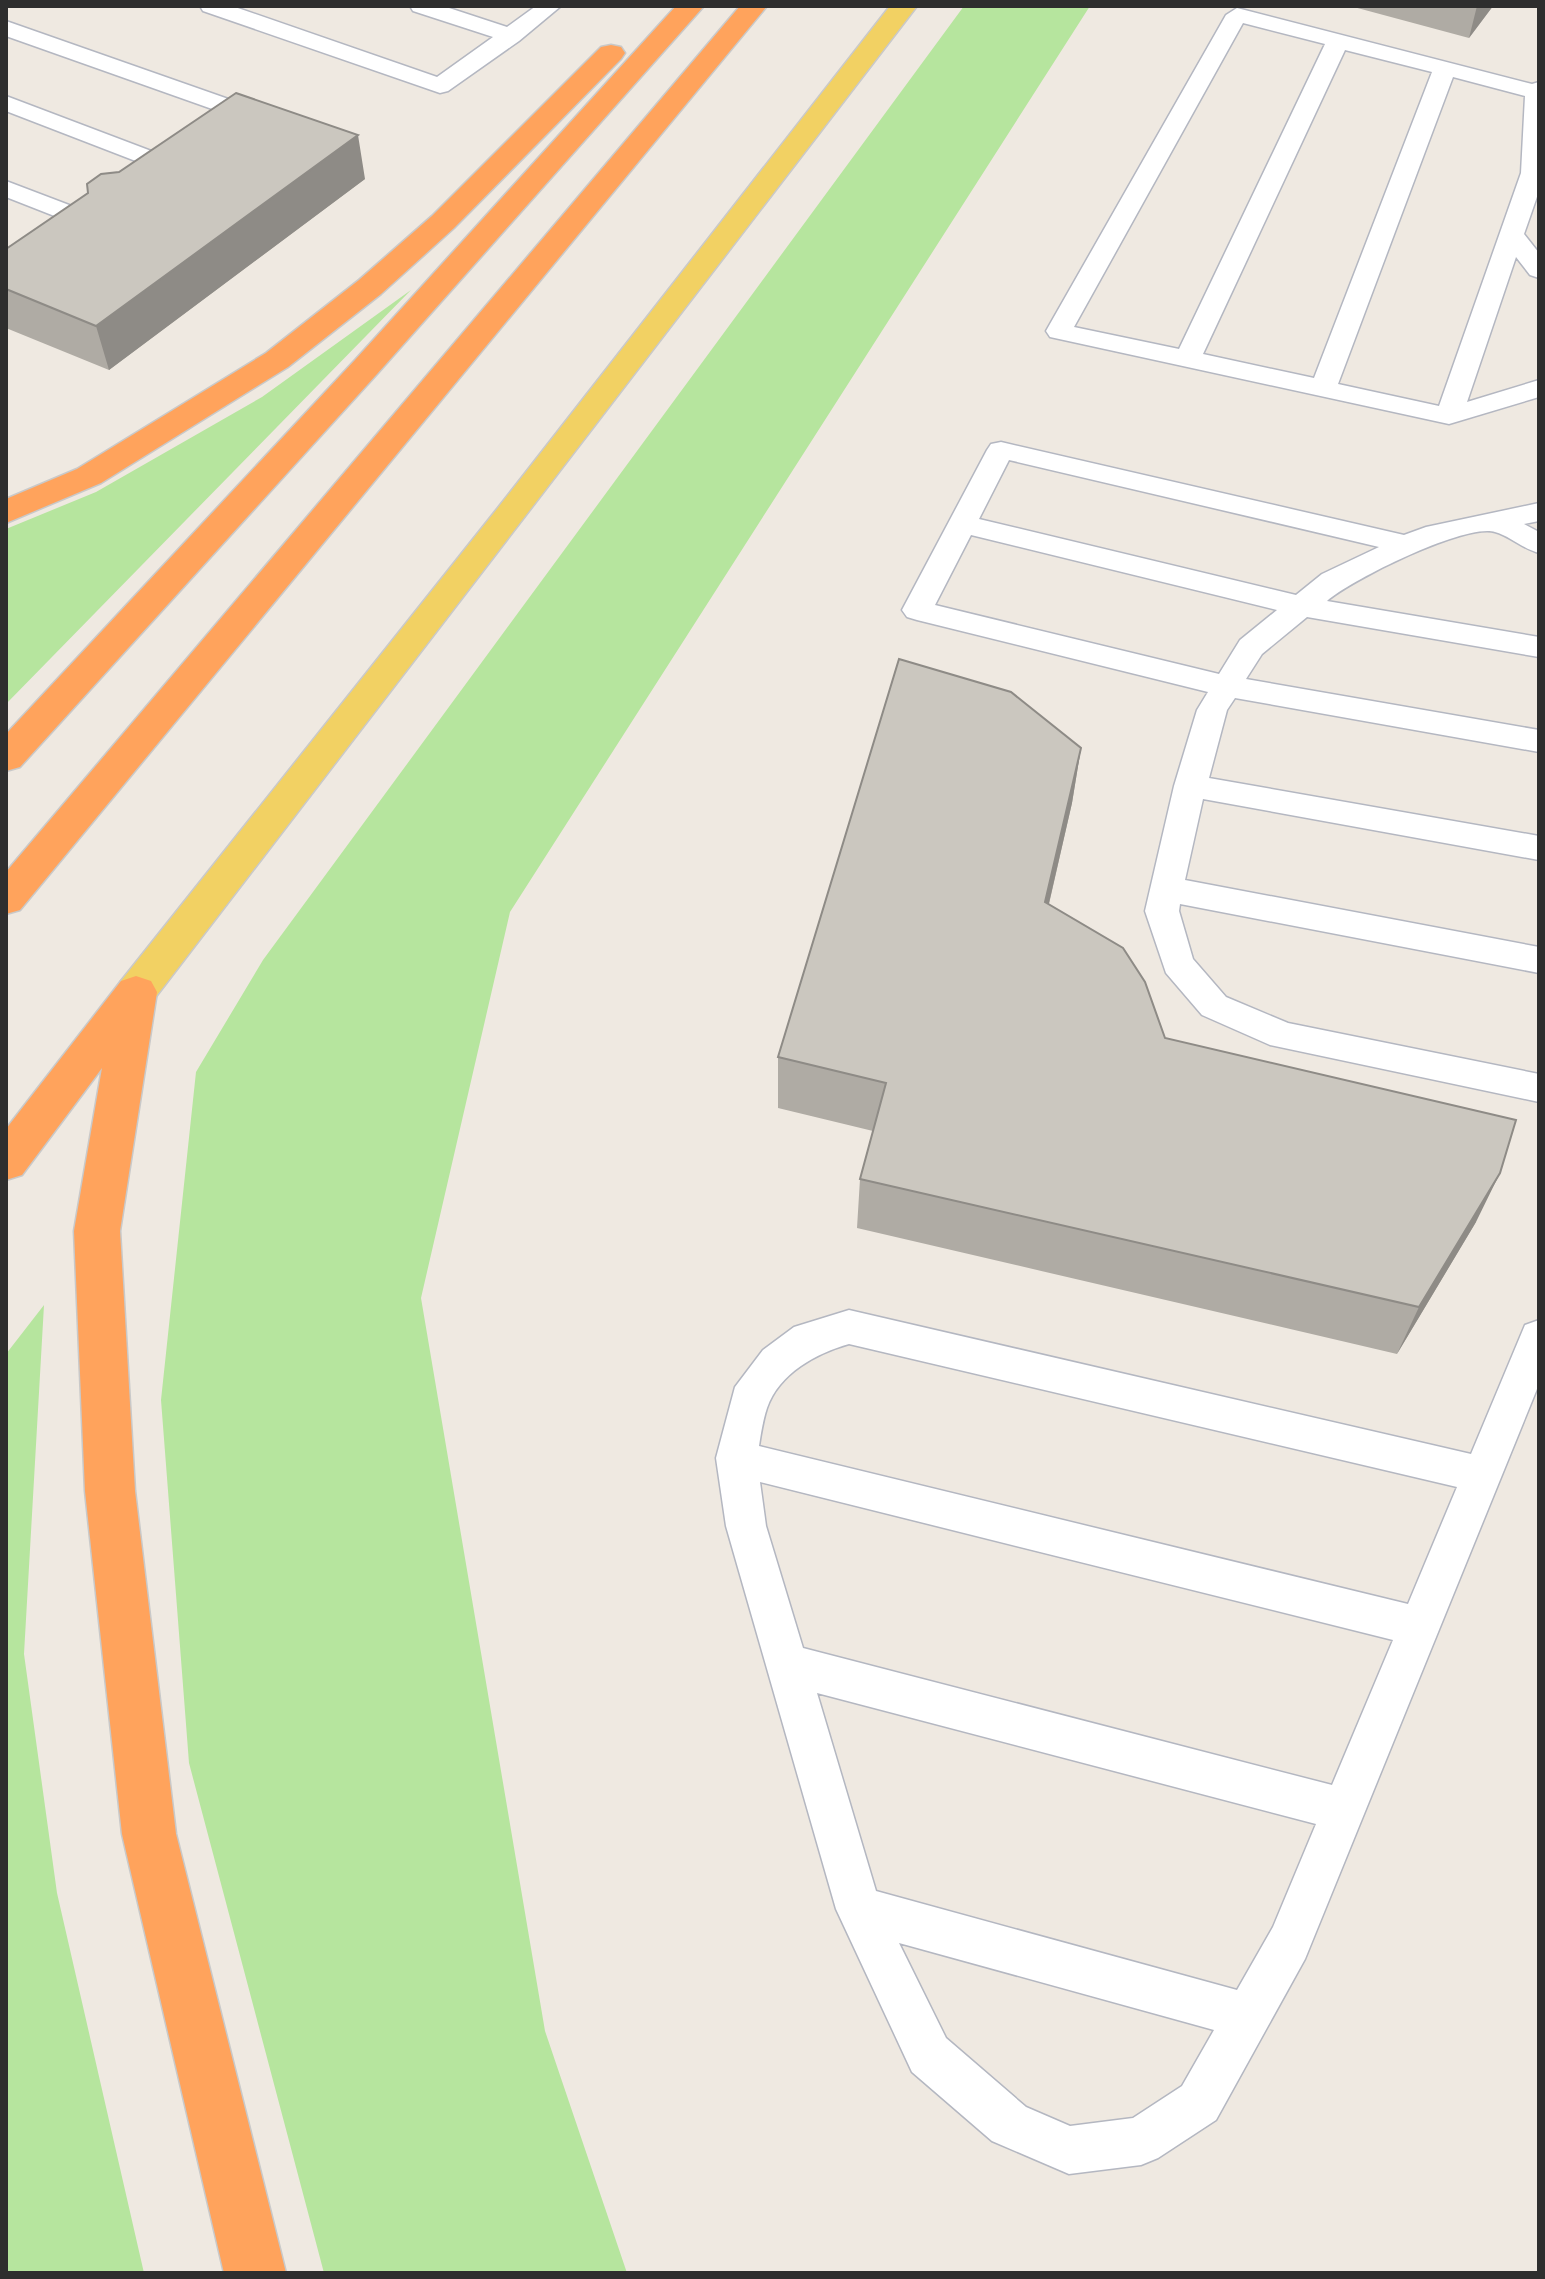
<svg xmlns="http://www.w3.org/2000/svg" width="1545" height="2279" font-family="Overpass,sans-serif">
<rect width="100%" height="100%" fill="#efe9e1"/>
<!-- green -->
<path fill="#b6e59e" d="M 964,6 L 1090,6 L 510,912 L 421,1298 L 545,2031 L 627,2273 L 324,2273 L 189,1763 L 161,1400 L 196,1072 L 263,960 Z
M 411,290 L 6,704 L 6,529 L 96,492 L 262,397 Z
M 44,1305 L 24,1654 L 57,1893 L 144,2273 L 6,2273 L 6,1354 Z"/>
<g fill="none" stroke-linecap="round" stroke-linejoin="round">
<defs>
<path id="service" d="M 200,6 L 232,6 L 437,77 L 493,37 L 413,11 L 410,6 L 443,6 L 507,27 L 536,6 L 561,6 L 519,41 L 448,91 L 440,93 L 203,11 Z
M 1237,8 L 1532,84 L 1539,82 L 1539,191 L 1524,234 L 1539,253 L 1539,278 L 1530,275 L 1516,257 L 1467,402 L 1539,380 L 1539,397 L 1449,424 L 1050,337 L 1046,331 L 1226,15 ZM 1243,23 L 1325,44 L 1179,349 L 1074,327 ZM 1345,50 L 1432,72 L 1314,378 L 1203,354 ZM 1453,77 L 1525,96 L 1521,173 L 1439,406 L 1338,384 Z
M 6,21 L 234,101 L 239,123 L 214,143 L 198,143 L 194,138 L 215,121 L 215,110 L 6,36 Z
M 6,96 L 175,160 L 179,165 L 175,170 L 159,170 L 6,111 Z
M 6,181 L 98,216 L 101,221 L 98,226 L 80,226 L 6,197 Z
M 1001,442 L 1404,535 L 1426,527 L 1539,503 L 1539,521 L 1524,524 L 1539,532 L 1539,553 C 1523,549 1510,536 1495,532 C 1465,523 1351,580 1327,601 L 1539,637 L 1539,657 L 1307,617 L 1262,654 L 1246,679 L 1539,730 L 1539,752 L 1235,698 L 1227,710 L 1209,778 L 1539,836 L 1539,860 L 1203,799 L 1185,880 L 1539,947 L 1539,973 L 1180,904 L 1179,911 L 1193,959 L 1226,997 L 1288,1023 L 1539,1074 L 1539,1102 L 1270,1045 L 1202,1015 L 1166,973 L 1145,911 L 1174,786 L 1197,710 L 1208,692 L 917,620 L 907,617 L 902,610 L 987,450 L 991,444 ZM 1009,460 L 1379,547 L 1322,574 L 1296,595 L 979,519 ZM 971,535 L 1277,610 L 1240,640 L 1219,674 L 935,605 Z
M 849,1310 L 1471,1454 L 1525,1325 L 1539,1320 L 1539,1384 L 1305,1959 L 1216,2120 L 1158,2158 L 1141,2165 L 1069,2174 L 992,2141 L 912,2072 L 836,1909 L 726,1526 L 716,1458 L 735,1387 L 763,1350 L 794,1327 ZM 849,1344 L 1457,1487 L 1408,1604 L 759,1446 C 761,1433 763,1420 767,1408 C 779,1373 817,1353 849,1344 ZM 760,1482 L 1393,1640 L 1332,1785 L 803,1648 L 766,1526 ZM 817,1693 L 1316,1824 L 1273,1927 L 1237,1990 L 876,1891 ZM 899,1943 L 1214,2030 L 1182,2086 L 1133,2118 L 1070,2126 L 1026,2107 L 946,2038 Z"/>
<path id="primary" d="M 890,6 L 917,6 L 151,1003 L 136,1008 L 121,1003 L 115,992 L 121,981 L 497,509 Z"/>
<path id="motorway" d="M 676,6 L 704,6 L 377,374 L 20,767 L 6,771 L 6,734 L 355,360 Z
M 740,6 L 767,6 L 20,910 L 6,914 L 6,872 Z
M 611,45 L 621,47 L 625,53 L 621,59 L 454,228 L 381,294 L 288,367 L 101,483 L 6,523 L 6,499 L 77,469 L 266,353 L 359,280 L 432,216 L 601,47 Z
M 136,976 L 151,981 L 157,992 L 120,1231 L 135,1491 L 176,1834 L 286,2273 L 224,2273 L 122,1834 L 85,1491 L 74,1231 L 102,1068 L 22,1175 L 6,1180 L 6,1129 L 121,981 Z"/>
</defs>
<!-- service casing -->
<use href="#service" stroke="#b4b7c1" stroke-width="3"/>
<!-- primary casing -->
<use href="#primary" stroke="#c9c9c9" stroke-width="3"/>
<!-- motorway casing -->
<use href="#motorway" stroke="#c9c9c9" stroke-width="3"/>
<!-- service -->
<use href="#service" fill="#fff" fill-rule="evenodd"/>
<!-- primary -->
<use href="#primary" fill="#f2d163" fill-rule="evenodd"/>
<!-- motorway -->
<use href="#motorway" fill="#ffa35c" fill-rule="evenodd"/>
</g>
<!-- wall -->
<path fill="#afaba4" d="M 1350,6 L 1493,6 L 1469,38 Z
M 365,179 L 109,370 L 6,328 L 6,249 L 88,193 Z
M 1081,748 L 1072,803 L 1049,904 L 1165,1038 L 1476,1222 L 1397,1354 L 857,1228 L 860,1179 L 873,1131 L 778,1108 L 778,1057 Z"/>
<!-- shaded-wall -->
<path fill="#8e8b86" d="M 1477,6 L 1493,6 L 1469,38 Z
M 358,135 L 365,179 L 109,370 L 96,326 Z
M 1081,748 L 1072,803 L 1037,955 L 1045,902 Z
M 1500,1173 L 1476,1222 L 1397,1354 L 1419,1307 Z"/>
<!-- building -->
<path fill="#cbc7bf" stroke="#8e8b86" stroke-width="2" d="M 236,93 L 358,135 L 96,326 L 6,289 L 6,249 L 88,193 L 87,184 L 101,174 L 119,172 Z
M 899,659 L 1011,692 L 1081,748 L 1045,902 L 1123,948 L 1145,982 L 1165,1038 L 1516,1120 L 1500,1173 L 1419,1307 L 860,1179 L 886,1083 L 778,1057 Z"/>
<!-- border -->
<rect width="1545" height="2279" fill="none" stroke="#2e2e2e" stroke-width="16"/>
</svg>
